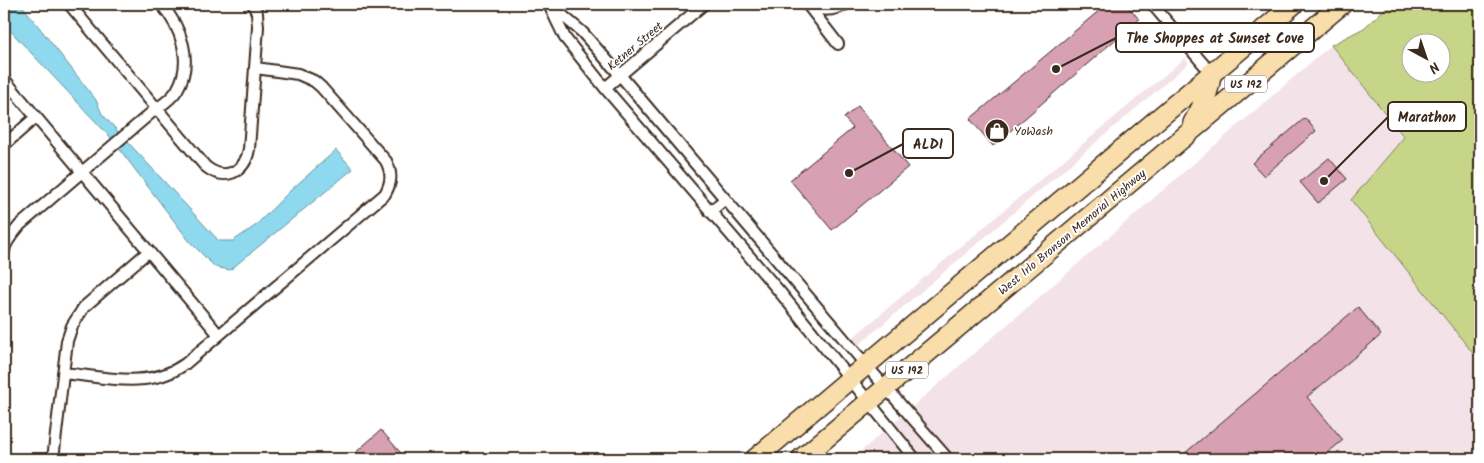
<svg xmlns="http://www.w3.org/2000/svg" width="1484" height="463" font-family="Kalam,sans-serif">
<rect width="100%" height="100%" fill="#fff"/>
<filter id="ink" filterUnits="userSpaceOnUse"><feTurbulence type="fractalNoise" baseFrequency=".02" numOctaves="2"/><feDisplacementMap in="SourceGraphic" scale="10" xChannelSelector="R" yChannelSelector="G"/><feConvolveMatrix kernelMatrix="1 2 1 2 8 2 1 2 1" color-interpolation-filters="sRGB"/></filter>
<g filter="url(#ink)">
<!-- built -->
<path fill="#f3e2e8" d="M 1331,45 L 1404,137 L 1351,200 L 1480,362 L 1480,449 L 1468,459 L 852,459 Z
M 1185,58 L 1189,63 L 856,347 L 850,340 Z"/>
<!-- green -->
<path fill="#c7d589" stroke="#818054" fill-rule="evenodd" d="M 1390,4 L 1480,4 L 1480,362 L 1351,200 L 1404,137 L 1331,45 L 1364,28 ZM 1412,42 L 1442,42 L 1442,72 L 1412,72 Z"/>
<!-- water -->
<path fill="#8ed9ee" stroke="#6d939b" d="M 4,4 L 21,4 L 96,100 L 102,114 L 219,241 L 233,241 L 255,226 L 291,190 L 336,150 L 353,169 L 230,270 L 215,267 L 190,242 L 111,138 L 4,24 Z"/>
<!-- building -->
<path fill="#d8a0b3" stroke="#3b2a1e" d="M 1107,4 L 1126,4 L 1139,19 L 993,146 L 970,119 Z
M 858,106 L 908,167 L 832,230 L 790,180 L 853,128 L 844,118 Z
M 1305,118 L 1316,131 L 1264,176 L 1252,163 Z
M 1329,158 L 1347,179 L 1318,203 L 1300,182 Z
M 1358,307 L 1381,335 L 1307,397 L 1343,440 L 1320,459 L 1178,459 Z
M 381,430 L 406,459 L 360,459 L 355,453 Z"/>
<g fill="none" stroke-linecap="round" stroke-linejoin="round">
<defs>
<path id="street" d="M 69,4 L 205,166 C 224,182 245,173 249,149 L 258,27 L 257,13 L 253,4
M 549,4 L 582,32 L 620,75 L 866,365 L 948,459
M 807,4 L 838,44
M 809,4 C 822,12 833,11 846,4
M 1152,4 L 1211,73
M 550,7 L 565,38 L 605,88 L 779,291 L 915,459
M 4,79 L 219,335
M 605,88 L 704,4
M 4,145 L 36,117
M 710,212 L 725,199
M 4,251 C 5,241 14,233 20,225 L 151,113 C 160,106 171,100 177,90 C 194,61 181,27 161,4
M 63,373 C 104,377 149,390 185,364 L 385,194 C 392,182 392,173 386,161 L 321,87 L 314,81 L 298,74 L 256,68
M 53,459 L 67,341 L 72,326 L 84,307 L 149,251"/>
<path id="highway" d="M 1193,123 C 1202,107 1210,92 1211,73
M 755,459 L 1294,4
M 801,459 L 1342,4"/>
</defs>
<!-- street casing -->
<use href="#street" stroke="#3b2a1e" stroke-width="14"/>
<!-- highway casing -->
<use href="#highway" stroke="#3b2a1e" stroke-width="22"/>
<!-- street -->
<use href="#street" stroke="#fff" stroke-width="10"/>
<!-- highway -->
<use href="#highway" stroke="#f9deab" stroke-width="19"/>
</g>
</g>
<!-- icons -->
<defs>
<symbol id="shop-disc" viewBox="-11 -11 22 22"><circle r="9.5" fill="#3b2a1e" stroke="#fff"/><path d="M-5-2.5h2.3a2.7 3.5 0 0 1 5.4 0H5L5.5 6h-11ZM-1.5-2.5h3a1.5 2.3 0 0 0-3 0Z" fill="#fff"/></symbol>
</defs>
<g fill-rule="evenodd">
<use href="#shop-disc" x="983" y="117" width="28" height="28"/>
</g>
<g text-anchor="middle" stroke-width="4" stroke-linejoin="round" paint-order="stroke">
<!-- shield labels -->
<g fill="#fff" stroke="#766a62" stroke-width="1">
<rect x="1225" y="75.5" width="42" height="17" rx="4"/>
<rect x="886" y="361.5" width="42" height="17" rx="4"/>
</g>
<g font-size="11" font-weight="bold" fill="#3b2a1e">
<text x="1246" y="88">US 192</text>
<text x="907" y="374">US 192</text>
</g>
<!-- street labels -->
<g font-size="12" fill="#3b2a1e" stroke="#fff">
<text transform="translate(635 46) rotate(-40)" y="4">Ketner Street</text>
<text transform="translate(1072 232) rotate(-40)" y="4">West Irlo Bronson Memorial Highway</text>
</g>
<!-- poi labels -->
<g font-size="12" fill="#3b2a1e" stroke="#fff" text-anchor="start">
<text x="1014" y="135">YoWash</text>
</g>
</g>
<!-- callouts -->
<path fill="none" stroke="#3b2a1e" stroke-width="2" d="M1056 69L1116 38M1324 181L1388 117M849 173L903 144"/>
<g fill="#3b2a1e" stroke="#fff" stroke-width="2">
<circle cx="1056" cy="69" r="5"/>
<circle cx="1324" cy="181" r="5"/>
<circle cx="849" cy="173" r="5"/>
</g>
<g fill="#fff" stroke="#3b2a1e" stroke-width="2">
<rect x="1116" y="23" width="198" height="29" rx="5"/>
<rect x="1388" y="102" width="78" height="29" rx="5"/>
<rect x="903" y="129" width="50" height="29" rx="5"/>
</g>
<g font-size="14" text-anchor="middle" font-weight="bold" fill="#3b2a1e">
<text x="1215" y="43">The Shoppes at Sunset Cove</text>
<text x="1427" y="122">Marathon</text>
<text x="928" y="149">ALDI</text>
</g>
<!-- margin -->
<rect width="1484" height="463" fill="none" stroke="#fff" stroke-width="20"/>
<rect x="10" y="10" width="1464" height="443" fill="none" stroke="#3b2a1e" stroke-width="2" filter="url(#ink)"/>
<!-- north arrow -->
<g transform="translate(1426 58) rotate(140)"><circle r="24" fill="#ffffff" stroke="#b1aaa5"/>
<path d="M0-4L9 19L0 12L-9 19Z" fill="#3b2a1e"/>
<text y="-8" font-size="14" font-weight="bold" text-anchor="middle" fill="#3b2a1e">N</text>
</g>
</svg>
